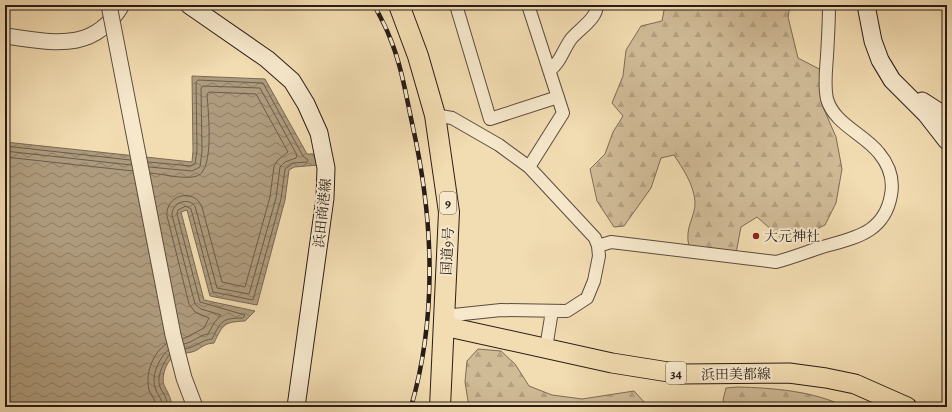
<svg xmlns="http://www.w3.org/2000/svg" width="952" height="412" font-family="Alegreya,'Noto Serif JP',serif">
<defs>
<pattern id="forest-firs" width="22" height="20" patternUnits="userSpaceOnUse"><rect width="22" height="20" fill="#d0bb97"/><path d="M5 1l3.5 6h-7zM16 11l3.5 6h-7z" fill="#b3a081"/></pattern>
<pattern id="water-waves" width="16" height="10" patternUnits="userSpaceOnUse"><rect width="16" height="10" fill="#ae9b7d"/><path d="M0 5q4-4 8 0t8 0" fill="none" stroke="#8e7e65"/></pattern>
</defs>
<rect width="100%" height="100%" fill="#f2dcb1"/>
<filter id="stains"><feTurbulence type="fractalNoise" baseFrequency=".005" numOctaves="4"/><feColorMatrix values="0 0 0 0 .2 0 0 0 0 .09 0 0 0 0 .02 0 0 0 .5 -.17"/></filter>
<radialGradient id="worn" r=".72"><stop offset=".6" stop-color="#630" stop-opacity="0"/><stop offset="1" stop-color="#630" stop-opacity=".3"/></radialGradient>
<!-- forest -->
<path fill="url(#forest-firs)" stroke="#7c6c57" d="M 665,5 L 790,5 L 788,17 L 798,58 L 823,71 L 823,107 L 836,137 L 842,169 L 836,203 L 825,225 L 806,234 L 782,239 L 757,217 L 741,227 L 736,253 L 689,247 C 684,226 696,217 695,201 C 693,183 683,169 674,155 L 661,158 L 651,188 L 624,226 L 614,227 L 597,201 L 590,169 L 605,154 L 613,132 L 623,116 L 612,103 L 623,76 L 626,50 L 641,26 L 662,21 Z
M 478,349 L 501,351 L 515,364 L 529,386 L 552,395 L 582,399 L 634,391 L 646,404 L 647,407 L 469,407 L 465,382 L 467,361 Z
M 738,387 C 774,388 813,391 846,407 L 725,407 L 723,400 L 726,388 Z"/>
<!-- water -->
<path fill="url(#water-waves)" stroke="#796854" d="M 192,76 L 265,79 L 307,154 L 318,154 L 319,165 L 294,167 L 289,170 L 285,200 L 257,305 L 210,296 L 187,210 L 181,212 L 204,300 L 255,311 L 245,321 C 224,322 223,324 214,343 C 201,344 202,349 192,352 C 187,353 179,354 174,357 C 166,361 160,379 165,387 C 169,395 171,398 172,407 L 5,407 L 5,142 L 192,162 L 193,151 Z"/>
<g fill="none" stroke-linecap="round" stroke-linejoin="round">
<!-- shore -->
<path stroke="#6c5c4a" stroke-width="1" d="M 5,146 L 130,160
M 5,151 L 131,165
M 5,157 L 133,171
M 148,162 L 191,166 L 195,164 L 197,150 L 196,82 L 198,80 L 263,83 L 303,156 L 308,160 L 307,162 L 293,163 L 285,169 L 281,199 L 253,300 L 213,292 L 191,209 L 186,206 L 178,210 L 177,214 L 200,302 L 245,315 L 243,318 C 222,318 221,321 212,339 C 201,340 196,347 185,349
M 149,167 L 192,171 L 200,167 L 202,151 L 201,88 L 203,86 L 260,88 L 297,155 L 296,158 L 285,162 L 280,167 L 276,198 L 249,294 L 217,288 L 195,206 C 188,197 172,202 172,215 L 195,304 L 201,309 L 221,315 L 214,323 L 208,334 C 199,335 194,342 184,344
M 150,173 C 162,174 186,180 197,176 C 215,170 208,111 207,94 L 209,92 L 256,94 L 288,152 L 278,160 L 274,166 L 270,197 L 245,287 L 222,282 L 202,207 C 194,187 165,195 167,216 L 189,304 L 195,312 L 209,318 L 204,328 L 183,339
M 157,407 C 156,400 151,396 149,390 C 145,373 153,353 166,344
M 163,407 C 162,399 159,397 156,390 C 150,376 159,359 168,350
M 168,407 C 167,399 165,396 161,389 C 155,378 163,364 169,355"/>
<defs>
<path id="minor" d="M 456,5 L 490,119 L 558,97
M 528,5 L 563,113 L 529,167
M 550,70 C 560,63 563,50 571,39 C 579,29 597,19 597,5
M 435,115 L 452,118 L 499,145 L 529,167 L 595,238 L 598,246 L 599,256 L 594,281 L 587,298 L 567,311 L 501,310 L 444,316
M 598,246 L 611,242 L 776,262 C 791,258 804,253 819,248 C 852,238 884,235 891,195 C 894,179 889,165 879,153 C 864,134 834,124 827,99 C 824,85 826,70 827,56 C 828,39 829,22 829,5
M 546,348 L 552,311"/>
<path id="tertiary" d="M 5,36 C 52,42 93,54 122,5"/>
<path id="secondary" d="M 189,5 L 267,59 L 292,81 L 306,104 L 319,133 L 326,168 L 325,198 L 296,407
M 866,5 L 873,41 L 880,60 L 892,80 L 926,114 L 947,141
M 922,101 L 947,117"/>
<path id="primary" d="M 444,326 L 612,363 L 681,374 L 789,373 L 826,378 L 855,384 L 907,407"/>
<path id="trunk" d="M 399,5 L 418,56 L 435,115 L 449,212 L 440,407"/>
</defs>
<!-- minor casing -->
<use href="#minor" stroke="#5b4c3e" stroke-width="14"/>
<!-- tertiary casing -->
<use href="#tertiary" stroke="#5b4c3e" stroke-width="17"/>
<!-- secondary casing -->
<use href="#secondary" stroke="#291c17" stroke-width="19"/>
<!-- primary casing -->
<use href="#primary" stroke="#291c17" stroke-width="21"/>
<!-- trunk casing -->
<use href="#trunk" stroke="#291c17" stroke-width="22"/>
<!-- minor -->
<use href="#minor" stroke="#f7e8cc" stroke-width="12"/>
<!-- tertiary -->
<use href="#tertiary" stroke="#f7e8cc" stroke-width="15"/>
<!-- secondary -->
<use href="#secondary" stroke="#f7e8cc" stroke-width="17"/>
<!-- primary -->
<use href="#primary" stroke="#f2dcb1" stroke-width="19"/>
<!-- trunk -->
<use href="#trunk" stroke="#f2dcb1" stroke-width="20"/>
<defs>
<path id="rail" d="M 374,5 C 380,16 386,27 390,38 C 401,64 406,95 412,123 C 433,216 438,314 411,407"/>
</defs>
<!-- rail casing -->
<use href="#rail" stroke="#291c17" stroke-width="4.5"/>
<!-- rail -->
<use href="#rail" stroke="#f7e8cc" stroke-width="3" stroke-dasharray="9" stroke-linecap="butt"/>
<defs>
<path id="tertiary-bridge" d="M 109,5 L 173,335 L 184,378 L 195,407"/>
</defs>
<!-- tertiary-bridge casing -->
<use href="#tertiary-bridge" stroke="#5b4c3e" stroke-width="17" stroke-linecap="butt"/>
<!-- tertiary-bridge -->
<use href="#tertiary-bridge" stroke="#f7e8cc" stroke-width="15"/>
</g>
<!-- markers -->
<circle fill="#8f2418" stroke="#f7e8cc" stroke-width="1.5" cx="756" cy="236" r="4"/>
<g text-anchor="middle" stroke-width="4" stroke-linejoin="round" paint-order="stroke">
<!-- shield labels -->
<g fill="#f7e8cc" stroke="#67594d" stroke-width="1">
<rect x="440" y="192" width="16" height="22" rx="3"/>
<rect x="666" y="362" width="20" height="22" rx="3"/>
</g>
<g font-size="13" font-weight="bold" fill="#291c17">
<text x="448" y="208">9</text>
<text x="676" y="378">34</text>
</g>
<!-- street labels -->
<g font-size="14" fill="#291c17" stroke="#f7e8cc">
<text transform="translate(322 213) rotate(-84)" y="5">浜田商港線</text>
<text transform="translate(447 251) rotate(-87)" y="5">国道9号</text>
<text transform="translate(736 374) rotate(-1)" y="5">浜田美都線</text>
</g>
<!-- poi labels -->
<g font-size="14" fill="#291c17" stroke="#f7e8cc" text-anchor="start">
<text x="764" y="241">大元神社</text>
</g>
</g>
<!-- margin -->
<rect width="952" height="412" fill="none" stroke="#f2dcb1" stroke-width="20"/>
<rect x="6" y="6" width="940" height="400" fill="none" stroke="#291c17" stroke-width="2"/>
<rect x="10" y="10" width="932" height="392" fill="none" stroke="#291c17"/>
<rect width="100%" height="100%" filter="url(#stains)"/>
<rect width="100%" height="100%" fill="url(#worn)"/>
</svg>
